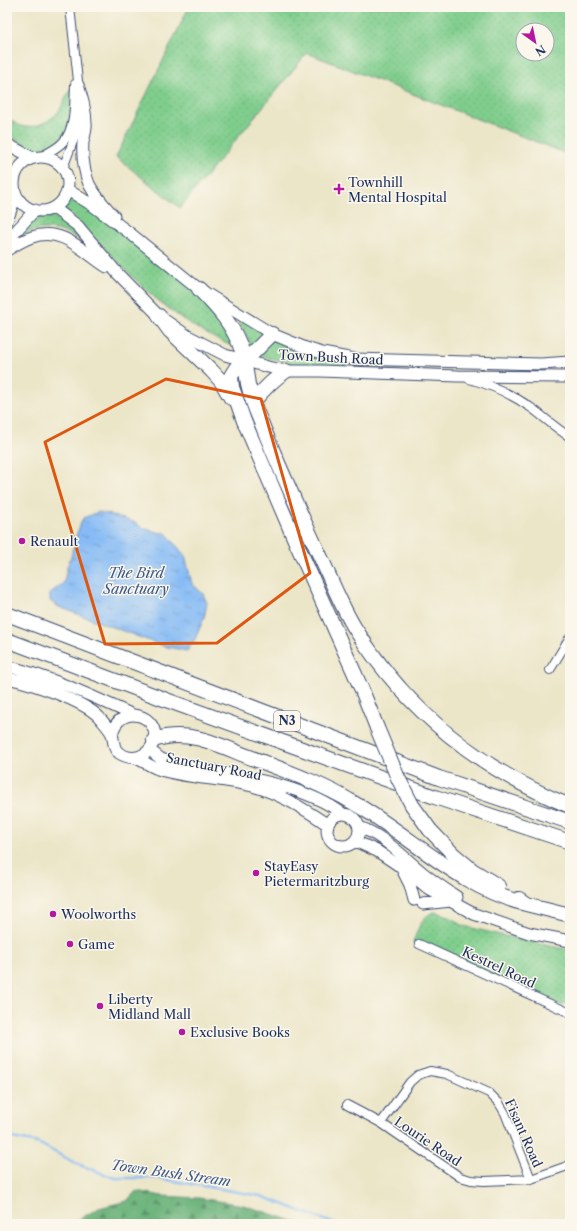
<svg xmlns="http://www.w3.org/2000/svg" width="577" height="1231" font-family="'Libre Caslon Text',serif">
<defs>
<pattern id="grass-dots" width="8" height="8" patternUnits="userSpaceOnUse"><rect width="8" height="8" fill="#80ce8d"/><path d="M2 2h.1M6 6h.1" fill="none" stroke="#6eb17c" stroke-width="1.8" stroke-linecap="round"/></pattern>
<pattern id="forest-firs" width="22" height="20" patternUnits="userSpaceOnUse"><rect width="22" height="20" fill="#68b178"/><path d="M5 1l3.5 6h-7zM16 11l3.5 6h-7z" fill="#559066"/></pattern>
<pattern id="water-ripples" width="26" height="14" patternUnits="userSpaceOnUse"><rect width="26" height="14" fill="#86bbf5"/><path d="M2 4q2-2 4 0t4 0M15 11q2-2 4 0t4 0" fill="none" stroke="#6d98ca"/></pattern>
</defs>
<rect width="100%" height="100%" fill="#fbf7ec"/>
<filter id="ink" filterUnits="userSpaceOnUse"><feTurbulence type="fractalNoise" baseFrequency=".025" numOctaves="2"/><feDisplacementMap in="SourceGraphic" scale="8" xChannelSelector="R" yChannelSelector="G"/><feConvolveMatrix kernelMatrix="1 2 1 2 8 2 1 2 1" color-interpolation-filters="sRGB"/></filter>
<filter id="wash" filterUnits="userSpaceOnUse"><feTurbulence type="fractalNoise" baseFrequency=".012" numOctaves="4" result="noise"/><feDisplacementMap in="SourceGraphic" scale="16" xChannelSelector="R" yChannelSelector="G"/><feGaussianBlur stdDeviation="0.9" result="paint"/><feColorMatrix in="noise" values="0 0 0 0 0 0 0 0 0 0 0 0 0 0 0 0 0 1.4 0 .05"/><feComposite in="paint" operator="in"/></filter>
<g filter="url(#wash)">
<rect width="100%" height="100%" fill="#ece6c9"/>
<!-- grass -->
<path fill="url(#grass-dots)" stroke="#4e7e76" fill-rule="evenodd" d="M 189,7 L 570,7 L 570,155 L 307,53 L 180,208 L 116,157 ZM 523,30 L 547,30 L 547,54 L 523,54 Z
M 72,87 C 71,97 72,116 69,125 C 64,141 48,153 30,148 C 22,145 14,138 7,132 L 7,118 C 12,121 16,124 21,126 C 33,130 51,121 58,112 C 64,104 66,95 72,87 Z
M 72,196 L 169,268 L 216,307 L 240,349 C 204,336 171,313 143,287 C 116,262 92,232 63,208 Z
M 45,216 C 64,216 75,231 86,244 C 64,229 47,224 21,235 C 28,226 34,219 45,216 Z
M 226,307 L 264,332 L 251,347 C 246,331 237,320 226,307 Z
M 272,339 L 370,364 L 403,369 L 322,367 L 300,365 L 256,355 Z
M 434,912 L 446,915 L 464,926 L 517,939 L 565,949 L 570,953 L 570,1002 L 561,1005 L 413,942 C 418,930 421,916 434,912 Z"/>
<!-- forest -->
<path fill="url(#forest-firs)" stroke="#42706b" d="M 136,1191 L 162,1196 L 199,1198 L 243,1205 L 303,1224 L 71,1224 L 99,1208 L 127,1201 Z"/>
<!-- water -->
<path fill="url(#water-ripples)" stroke="#5075aa" d="M 99,512 C 110,515 122,518 133,522 C 146,529 150,532 166,533 L 185,556 L 192,584 L 203,594 L 207,603 L 204,618 L 195,639 L 187,651 L 163,646 L 59,607 L 50,601 L 50,593 L 64,583 L 67,567 L 71,557 L 76,536 L 83,518 Z"/>
<g fill="none" stroke-linecap="round" stroke-linejoin="round">
<!-- stream -->
<path stroke="#86bbf5" stroke-width="2.5" d="M 7,1137 L 38,1143 L 77,1164 L 115,1178 L 156,1178 L 261,1196 L 335,1224"/>
</g>
</g>
<g filter="url(#ink)">
<g fill="none" stroke-linecap="round" stroke-linejoin="round">
<defs>
<path id="street" d="M 70,7 L 79,90
M 42,156 C 49,152 58,148 63,142 C 76,128 74,101 75,84
M 63,168 L 78,128 L 81,106
M 469,379 C 493,385 513,395 533,409 C 545,418 557,429 570,437
M 550,670 L 570,637
M 419,944 L 570,1013
M 347,1105 L 381,1123 L 460,1177 L 471,1180 L 484,1181 L 531,1179 L 570,1165
M 381,1123 L 410,1082 L 418,1075 L 430,1071 L 447,1074 L 489,1093 L 499,1103 L 505,1113 L 531,1179"/>
<path id="secondary" d="M 78,85 C 82,98 86,110 86,124 C 87,130 84,136 83,142 C 82,156 84,171 89,184 C 95,196 105,206 114,216
M 7,144 L 33,158
M14 184a27 27 0 1 1 54 0a27 27 0 1 1-54 0Z
M 68,190 L 92,205 L 131,234 L 199,289 L 272,334 L 306,348 L 322,353 L 354,359 L 541,364 L 570,362
M 54,208 L 78,226 L 118,274 L 159,316 L 188,336 L 225,355 L 268,367 L 286,371 L 320,371 L 458,376 L 570,377
M 7,221 L 16,195
M 7,241 L 35,210
M 7,250 C 15,245 23,240 32,237 C 63,226 84,253 107,267
M 7,666 C 51,677 92,696 133,715
M 7,678 C 29,682 84,701 99,717 C 103,722 109,728 112,734 C 115,745 112,751 125,756 C 138,761 150,753 154,741 C 161,716 120,701 112,734
M 150,750 L 161,759 L 173,763 C 226,775 299,781 343,814
M 136,758 C 143,761 150,766 158,769 C 188,779 221,778 252,786 C 279,793 305,809 328,825
M327 830a16 16 0 1 1 32 0a16 16 0 1 1-32 0Z
M 359,827 C 383,835 402,856 422,872 C 433,881 445,889 457,897
M 355,841 L 377,851 L 407,871 L 430,890 L 474,914 L 529,933 L 570,941
M 403,871 L 410,885 L 414,900
M 423,904 L 451,901"/>
<path id="highway" d="M 199,289 C 218,308 234,326 242,351 C 245,362 246,373 248,384 C 251,397 255,409 261,422 C 279,468 300,513 321,558 C 332,582 342,608 356,630 C 407,711 481,770 570,806
M 159,316 L 170,331 L 212,371 L 221,381 L 231,398
M 272,334 L 245,361 L 236,368 L 231,376 L 232,387 L 244,421 L 295,540 L 362,690 L 377,728
M 253,402 C 263,390 273,379 286,371
M 7,614 L 439,778 L 570,822
M 7,640 L 169,701 L 435,797 L 570,842
M 154,740 C 186,729 215,743 244,755 C 280,769 319,782 352,802 C 411,835 459,888 526,904
M 430,830 L 454,855 L 472,870 L 498,886
M 519,899 L 526,904 L 570,915"/>
</defs>
<!-- street casing -->
<use href="#street" stroke="#3a4a6e" stroke-width="10"/>
<!-- secondary casing -->
<use href="#secondary" stroke="#3a4a6e" stroke-width="13"/>
<!-- highway casing -->
<use href="#highway" stroke="#3a4a6e" stroke-width="16"/>
<!-- street -->
<use href="#street" stroke="#fff" stroke-width="8"/>
<!-- secondary -->
<use href="#secondary" stroke="#fff" stroke-width="11"/>
<!-- highway -->
<use href="#highway" stroke="#fff" stroke-width="14"/>
<defs>
<path id="highway-bridge" d="M 377,728 L 398,778 L 412,805 L 430,830"/>
</defs>
<!-- highway-bridge casing -->
<use href="#highway-bridge" stroke="#3a4a6e" stroke-width="16" stroke-linecap="butt"/>
<!-- highway-bridge -->
<use href="#highway-bridge" stroke="#fff" stroke-width="14"/>
</g>
</g>
<!-- marked area -->
<path fill="none" stroke="#de5710" stroke-width="3" stroke-linejoin="round" d="M 166,379 L 261,399 L 310,573 L 217,643 L 105,644 L 45,442 Z"/>
<!-- markers -->
<g fill="#b5179e" stroke="#fbf7ec" stroke-width="1.5">
<path d="M337 183h4v4h4v4h-4v4h-4v-4h-4v-4h4z"/>
<circle cx="22" cy="541" r="4"/>
<circle cx="256" cy="873" r="4"/>
<circle cx="53" cy="914" r="4"/>
<circle cx="70" cy="944" r="4"/>
<circle cx="100" cy="1006" r="4"/>
<circle cx="182" cy="1032" r="4"/>
</g>
<g text-anchor="middle" stroke-width="3" stroke-linejoin="round" paint-order="stroke">
<!-- shield labels -->
<rect fill="#fbf7ec" stroke="#5e6b89" stroke-width="1" x="274" y="711" width="26" height="20" rx="3"/>
<g font-size="12" font-weight="bold" fill="#1b2f5e">
<text x="287" y="725">N3</text>
</g>
<!-- poi labels -->
<g font-size="13" fill="#1b2f5e" stroke="#fbf7ec" text-anchor="start">
<text x="348" y="187">Townhill<tspan x="348" dy="15">Mental Hospital</tspan></text>
<text x="30" y="546">Renault</text>
<text x="264" y="871">StayEasy<tspan x="264" dy="15">Pietermaritzburg</tspan></text>
<text x="61" y="919">Woolworths</text>
<text x="78" y="949">Game</text>
<text x="108" y="1004">Liberty<tspan x="108" dy="15">Midland Mall</tspan></text>
<text x="190" y="1037">Exclusive Books</text>
</g>
<!-- street labels -->
<g font-size="13" fill="#1b2f5e" stroke="#fbf7ec">
<text transform="translate(331 357) rotate(3)" y="5">Town Bush Road</text>
<text transform="translate(214 766) rotate(11)" y="5">Sanctuary Road</text>
<text transform="translate(499 967) rotate(25)" y="5">Kestrel Road</text>
<text transform="translate(524 1133) rotate(66)" y="5">Fisant Road</text>
<text transform="translate(428 1141) rotate(34)" y="5">Lourie Road</text>
</g>
<!-- water labels -->
<g font-size="14" font-style="italic" fill="#3b598b" stroke="#fbf7ec">
<text x="136" y="578">The Bird<tspan x="136" dy="16">Sanctuary</tspan></text>
<text transform="translate(171 1173) rotate(8)" y="5">Town Bush Stream</text>
</g>
</g>
<!-- margin -->
<rect width="577" height="1231" fill="none" stroke="#fbf7ec" stroke-width="24"/>
<!-- north arrow -->
<g transform="translate(535 42) rotate(147)"><circle r="19" fill="#fbf7ec" stroke="#a1a7b3"/>
<path d="M0-3L7 15L0 10L-7 15Z" fill="#b5179e"/>
<text y="-6" font-size="11" font-weight="bold" text-anchor="middle" fill="#1b2f5e">N</text>
</g>
</svg>
